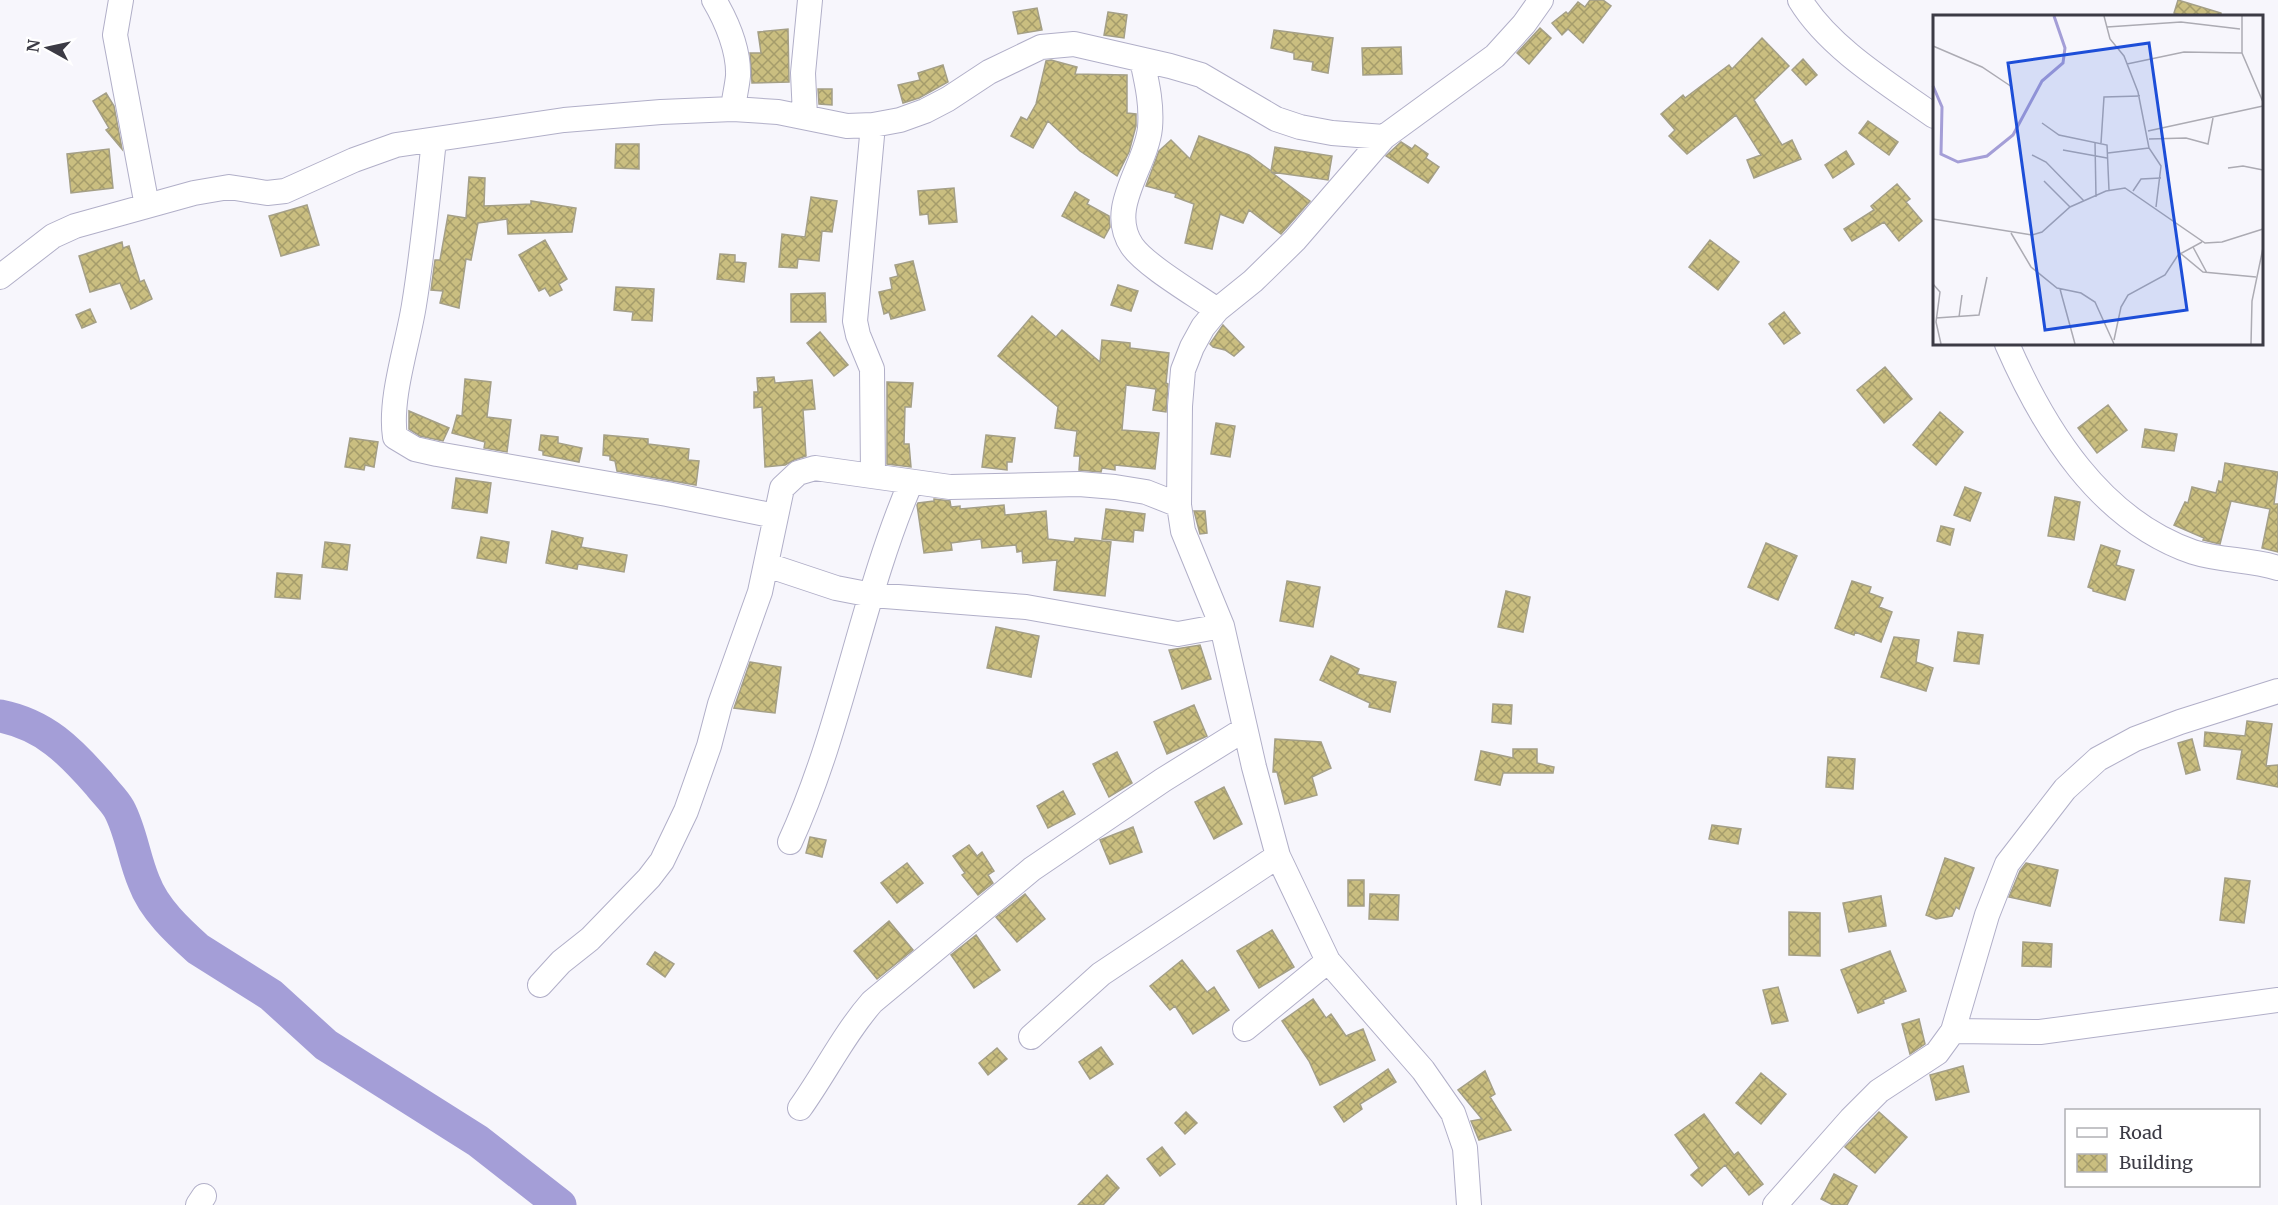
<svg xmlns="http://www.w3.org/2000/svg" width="2278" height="1205" font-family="Merriweather,serif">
<defs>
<pattern id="building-cross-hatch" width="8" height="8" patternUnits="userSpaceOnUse" patternTransform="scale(1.5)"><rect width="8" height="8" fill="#cabe80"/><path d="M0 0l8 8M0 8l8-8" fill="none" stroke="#a59c6b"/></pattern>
</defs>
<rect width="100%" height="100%" fill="#f7f6fc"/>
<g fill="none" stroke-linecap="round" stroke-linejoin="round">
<!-- river -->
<path stroke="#a49ed7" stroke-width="33" d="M 0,716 C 45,725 70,751 99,784 C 105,792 114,800 119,809 C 131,831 134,859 144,882 C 154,909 178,931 198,949 L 271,995 L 326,1045 L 478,1141 L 560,1205"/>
</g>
<!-- building -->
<path fill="url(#building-cross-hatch)" stroke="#a49f86" stroke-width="1.5" d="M 1590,0 L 1603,0 L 1611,6 L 1583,43 L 1568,29 L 1562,35 L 1552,23 L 1566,12 L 1568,14 L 1578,2 L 1585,7 Z
M 2178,0 L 2221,13 L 2221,16 L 2184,16 L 2174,13 Z
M 1037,8 L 1042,30 L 1018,34 L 1013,12 Z
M 1108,12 L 1127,15 L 1124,38 L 1104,35 Z
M 1540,28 L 1551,38 L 1529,64 L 1517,53 Z
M 788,29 L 789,82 L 752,83 L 750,53 L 761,53 L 758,32 Z
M 1274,30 L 1333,38 L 1328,73 L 1312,70 L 1313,62 L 1294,59 L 1294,53 L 1271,48 Z
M 1762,38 L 1789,66 L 1754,100 L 1782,145 L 1792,140 L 1801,159 L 1754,178 L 1747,160 L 1761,155 L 1736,115 L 1687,154 L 1669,136 L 1675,130 L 1661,114 L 1683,95 L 1685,98 L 1729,65 L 1732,69 Z
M 1401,47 L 1402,74 L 1363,75 L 1362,48 Z
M 1803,59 L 1817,75 L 1806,85 L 1792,70 Z
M 1051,60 L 1077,67 L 1075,74 L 1127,75 L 1127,113 L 1136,114 L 1136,126 L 1129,152 L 1117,176 L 1080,151 L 1048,121 L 1033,148 L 1011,136 L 1021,117 L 1027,120 L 1036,104 L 1046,61 Z
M 943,65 L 948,82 L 919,98 L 903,103 L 898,85 L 920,80 L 918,73 Z
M 818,89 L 832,89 L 832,105 L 819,104 Z
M 106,93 L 114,106 L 122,149 L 106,130 L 109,128 L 93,101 Z
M 1868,121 L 1898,142 L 1889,155 L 1859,133 Z
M 1199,136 L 1249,155 L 1271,171 L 1275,147 L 1332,156 L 1328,180 L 1271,172 L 1310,201 L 1281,234 L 1249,210 L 1243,223 L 1220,214 L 1212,249 L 1185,243 L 1194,204 L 1175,197 L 1176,194 L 1146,186 L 1159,151 L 1171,140 L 1190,159 Z
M 1401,142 L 1412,149 L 1415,145 L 1428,154 L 1426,158 L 1439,167 L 1428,183 L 1386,156 Z
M 616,144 L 639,144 L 639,169 L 615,168 Z
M 109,149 L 113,188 L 71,193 L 67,154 Z
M 1846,151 L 1854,164 L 1833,178 L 1825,165 Z
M 469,177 L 485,178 L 484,206 L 531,204 L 531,201 L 576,208 L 572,232 L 508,234 L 507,219 L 478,223 L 471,260 L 466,259 L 459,308 L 440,303 L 443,291 L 431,290 L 435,260 L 440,260 L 448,215 L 466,218 Z
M 1897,184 L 1910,199 L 1906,202 L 1922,221 L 1899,241 L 1884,222 L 1852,241 L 1844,229 L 1874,210 L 1871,206 Z
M 954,188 L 957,222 L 929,224 L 928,214 L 920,215 L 918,191 Z
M 1075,192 L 1089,200 L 1087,204 L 1109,216 L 1110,227 L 1104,238 L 1062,216 Z
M 811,197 L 837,201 L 832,232 L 822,231 L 819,261 L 798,259 L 797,268 L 779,267 L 782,234 L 805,237 Z
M 307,205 L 319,245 L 281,256 L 269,216 Z
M 545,240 L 567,279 L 559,284 L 562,290 L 550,296 L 545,288 L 539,291 L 519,255 Z
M 1710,240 L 1739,262 L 1718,290 L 1689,267 Z
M 122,242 L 123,248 L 129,246 L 140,282 L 144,280 L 152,299 L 131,309 L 120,283 L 90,292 L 79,256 Z
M 720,254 L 735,255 L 735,262 L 746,263 L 744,282 L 717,279 Z
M 913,261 L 925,310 L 891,319 L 889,312 L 884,314 L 879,292 L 892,289 L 890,278 L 898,276 L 895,265 Z
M 1118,285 L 1138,291 L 1131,311 L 1111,305 Z
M 616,287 L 654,289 L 652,321 L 632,320 L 633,312 L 614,310 Z
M 825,293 L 826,322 L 791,322 L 791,294 Z
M 90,309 L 96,322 L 82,328 L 76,315 Z
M 1784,312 L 1800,333 L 1784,344 L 1769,324 Z
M 1032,316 L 1056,337 L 1062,330 L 1100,362 L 1102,340 L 1130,343 L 1130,348 L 1169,353 L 1166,383 L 1168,384 L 1166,412 L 1153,410 L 1156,389 L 1126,385 L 1122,430 L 1159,433 L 1155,469 L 1115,465 L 1115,470 L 1102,468 L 1101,472 L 1079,470 L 1080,456 L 1074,456 L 1077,431 L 1055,428 L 1058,407 L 998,356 Z
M 1223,325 L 1244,347 L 1234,356 L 1225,350 L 1213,347 L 1210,344 Z
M 820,332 L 848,365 L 834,376 L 807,343 Z
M 1885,367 L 1912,399 L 1884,423 L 1857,390 Z
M 774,377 L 775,383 L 812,380 L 815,409 L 803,410 L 806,456 L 794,460 L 785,465 L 765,467 L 762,407 L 754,408 L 754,392 L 758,392 L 757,378 Z
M 465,379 L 491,382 L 487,417 L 511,420 L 507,452 L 484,448 L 485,442 L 452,433 L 457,415 L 462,416 Z
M 887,382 L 913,383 L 911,407 L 905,407 L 904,444 L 909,444 L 911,467 L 887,464 Z
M 2108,405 L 2127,430 L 2097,453 L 2078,428 Z
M 409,411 L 449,428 L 443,441 L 420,436 L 409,429 Z
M 1940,412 L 1963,432 L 1936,465 L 1913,445 Z
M 1216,423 L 1235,426 L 1230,457 L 1211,454 Z
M 2145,429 L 2177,434 L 2174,451 L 2142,447 Z
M 541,435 L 558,437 L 558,443 L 582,448 L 579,462 L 543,455 L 543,451 L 539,450 Z
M 604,435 L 648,439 L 648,444 L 689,449 L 688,460 L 699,461 L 696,485 L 617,471 L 615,461 L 610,460 L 610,456 L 603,455 Z
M 986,435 L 1015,438 L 1012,462 L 1007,462 L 1007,470 L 982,467 Z
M 350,438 L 378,442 L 374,467 L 365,465 L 364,470 L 345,467 Z
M 2225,463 L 2278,472 L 2274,504 L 2278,504 L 2278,552 L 2262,548 L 2270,509 L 2231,501 L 2220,544 L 2203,540 L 2204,538 L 2174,525 L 2185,502 L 2188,503 L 2192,487 L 2216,493 L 2219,481 L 2222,482 Z
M 456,478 L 491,483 L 487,513 L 452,508 Z
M 1965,487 L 1981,493 L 1970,521 L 1954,515 Z
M 2055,497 L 2080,502 L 2074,540 L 2048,536 Z
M 934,499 L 950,501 L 951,507 L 960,506 L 960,509 L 1004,505 L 1005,515 L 1046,511 L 1048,539 L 1074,542 L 1075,538 L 1111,542 L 1105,596 L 1054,590 L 1057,560 L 1023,563 L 1022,551 L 1017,552 L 1016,545 L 982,548 L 981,539 L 951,543 L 952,550 L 924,553 L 917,505 L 918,503 L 934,501 Z
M 1106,509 L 1145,514 L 1143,531 L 1134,530 L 1133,542 L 1102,539 Z
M 1194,511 L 1205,511 L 1207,533 L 1200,534 Z
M 1941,526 L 1954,529 L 1950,545 L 1937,541 Z
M 552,531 L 583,538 L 581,547 L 627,555 L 624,572 L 578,564 L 577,569 L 546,563 Z
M 481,537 L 509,542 L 506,563 L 477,558 Z
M 325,542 L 350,545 L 347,570 L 322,567 Z
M 1766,543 L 1797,556 L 1778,600 L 1748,587 Z
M 2101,545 L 2120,551 L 2116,565 L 2134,570 L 2125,600 L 2093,591 L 2093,589 L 2088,587 Z
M 277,573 L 302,575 L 300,599 L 275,597 Z
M 1287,581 L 1320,587 L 1313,627 L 1280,621 Z
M 1852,581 L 1871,587 L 1869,593 L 1883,598 L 1879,607 L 1892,612 L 1881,642 L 1855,632 L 1854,635 L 1835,628 Z
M 1506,591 L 1530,597 L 1523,632 L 1498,627 Z
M 996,627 L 1039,636 L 1031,677 L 987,668 Z
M 1958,632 L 1983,635 L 1979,664 L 1954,661 Z
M 1894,637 L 1919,640 L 1916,662 L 1933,668 L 1926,691 L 1881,677 Z
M 1200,645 L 1211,679 L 1182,689 L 1169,650 Z
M 1331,656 L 1359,669 L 1357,674 L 1396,682 L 1390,712 L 1369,707 L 1370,703 L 1320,680 Z
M 750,662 L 781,667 L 775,713 L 734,708 Z
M 1493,704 L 1512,705 L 1511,724 L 1492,722 Z
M 1194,705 L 1207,736 L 1167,754 L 1154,722 Z
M 2247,721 L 2272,724 L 2266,766 L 2278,765 L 2278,787 L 2237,779 L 2242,750 L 2204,746 L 2205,732 L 2245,736 Z
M 1275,739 L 1321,742 L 1331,768 L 1312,777 L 1317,795 L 1285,804 L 1277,772 L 1273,772 Z
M 2192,739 L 2200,770 L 2186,774 L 2178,743 Z
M 1513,749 L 1537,749 L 1537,763 L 1554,767 L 1553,773 L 1503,773 L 1500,785 L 1475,780 L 1481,751 L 1513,758 Z
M 1117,752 L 1132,783 L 1109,797 L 1093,764 Z
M 1828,757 L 1855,759 L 1853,789 L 1826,787 Z
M 1224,787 L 1242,824 L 1214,839 L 1195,802 Z
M 1063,791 L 1075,814 L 1048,828 L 1037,806 Z
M 1712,825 L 1741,829 L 1738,844 L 1709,839 Z
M 1133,827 L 1142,852 L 1110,864 L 1100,840 Z
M 810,837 L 826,840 L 822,857 L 806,853 Z
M 969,845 L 977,856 L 982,852 L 994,871 L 988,875 L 993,883 L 978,895 L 962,875 L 965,873 L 953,856 Z
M 1945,858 L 1974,868 L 1959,909 L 1956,907 L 1952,916 L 1936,919 L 1926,915 Z
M 907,863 L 923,883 L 897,903 L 881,883 Z
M 2026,863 L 2058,870 L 2050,906 L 2009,897 L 2020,871 Z
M 2225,878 L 2250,881 L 2244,923 L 2220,920 Z
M 1348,880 L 1364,880 L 1364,906 L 1348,906 Z
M 1025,894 L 1045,919 L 1017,942 L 996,917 Z
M 1370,894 L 1399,895 L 1398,920 L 1369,919 Z
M 1881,896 L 1886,926 L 1849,932 L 1843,903 Z
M 1789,912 L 1820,913 L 1820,956 L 1789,955 Z
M 889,921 L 913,950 L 877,979 L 854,951 Z
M 1272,930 L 1294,967 L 1259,988 L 1237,951 Z
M 976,935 L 1000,970 L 974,988 L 951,955 Z
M 2023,942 L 2052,944 L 2051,967 L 2022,966 Z
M 1890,951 L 1906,991 L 1883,1000 L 1884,1003 L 1858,1013 L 1841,970 Z
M 655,952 L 674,964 L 665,977 L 647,964 Z
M 1182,960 L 1207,992 L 1214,987 L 1229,1010 L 1193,1034 L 1175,1006 L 1170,1010 L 1150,986 Z
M 1778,987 L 1788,1021 L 1772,1024 L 1763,990 Z
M 1313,999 L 1326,1018 L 1331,1014 L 1346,1036 L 1363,1029 L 1375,1060 L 1320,1085 L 1309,1061 L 1282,1021 Z
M 1919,1019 L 1925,1044 L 1910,1054 L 1902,1024 Z
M 1101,1047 L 1113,1064 L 1090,1079 L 1079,1062 Z
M 997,1048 L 1007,1059 L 988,1075 L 979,1063 Z
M 1963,1066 L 1969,1092 L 1936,1100 L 1930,1075 Z
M 1388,1069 L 1396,1082 L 1360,1104 L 1362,1109 L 1344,1122 L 1334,1107 Z
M 1485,1071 L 1495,1094 L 1490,1097 L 1511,1130 L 1479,1140 L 1471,1121 L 1482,1119 L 1458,1090 Z
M 1761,1073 L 1786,1094 L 1761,1124 L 1736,1103 Z
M 1186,1112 L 1197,1123 L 1185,1134 L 1175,1123 Z
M 1879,1112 L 1907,1137 L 1875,1173 L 1845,1147 Z
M 1704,1114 L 1734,1155 L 1738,1152 L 1763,1184 L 1749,1195 L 1725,1165 L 1702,1186 L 1691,1175 L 1699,1168 L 1675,1135 Z
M 1162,1147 L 1175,1164 L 1160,1176 L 1147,1159 Z
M 1834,1174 L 1857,1186 L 1847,1205 L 1833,1205 L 1821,1199 Z
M 1107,1175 L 1119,1188 L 1103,1205 L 1078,1205 Z"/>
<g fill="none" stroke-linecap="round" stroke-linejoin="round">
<defs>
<path id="minor" d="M 121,0 L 115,35 L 147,206
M 714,0 C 727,22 739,51 738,76 C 737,87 734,98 733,109
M 1800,0 C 1829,48 1889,84 1934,116
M 1142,60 C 1147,83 1152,104 1150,128 C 1146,167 1106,208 1132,246 C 1146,266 1196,295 1217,310
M 805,116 L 803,73 L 810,0
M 434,140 C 428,195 423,250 414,305 C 408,344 389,398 395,437 L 415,449 L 437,454 L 667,494 L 775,516
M 0,277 L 53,236 L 75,226 L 194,193 L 229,187 L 267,193 L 285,191 L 354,160 L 396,145 L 564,120 L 661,112 L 733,109 L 778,112 L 847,126 L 873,125 L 900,120 L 925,111 L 948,99 L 989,72 L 1041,47 L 1074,44 L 1170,66 L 1201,75 L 1276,119 L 1300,127 L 1332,133 L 1384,137
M 2007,344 C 2044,429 2100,520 2193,552 C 2221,561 2250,559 2278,568
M 873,474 L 872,369 L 858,335 L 855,321 L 873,125
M 767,565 L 836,588 L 872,595 L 1026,607 L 1178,634 L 1222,626
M 790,842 C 843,726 861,598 911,482
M 540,985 L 561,962 L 590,939 L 649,878 L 662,861 L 686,811 L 709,746 L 720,704 L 760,592 L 782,488 L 798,473 L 815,468 L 950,487 L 1079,484 L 1115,487 L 1146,492 L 1179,505
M 1245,1029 L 1328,961
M 1953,1031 L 2040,1032 L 2278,1000
M 1031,1037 L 1101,974 L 1278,856
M 800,1108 C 825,1073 844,1034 872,1002 L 1032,869 L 1163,780 L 1245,729
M 198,1205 L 204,1196
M 1469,1205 L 1465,1148 L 1453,1113 L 1423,1070 L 1328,961 L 1278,856 L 1254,767 L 1222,626 L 1183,531 L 1179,505 L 1180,406 L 1183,370 L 1192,347 L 1203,327 L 1217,310 L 1253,281 L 1295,240 L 1384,137 L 1495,56 L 1524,24 L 1541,0
M 1775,1205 L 1851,1119 L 1879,1091 L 1937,1053 L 1953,1031 L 1987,915 L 2007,864 L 2065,789 L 2098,759 L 2135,739 L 2180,722 L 2278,691"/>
</defs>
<!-- minor casing -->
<use href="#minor" stroke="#b1afc8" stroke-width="26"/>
<!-- minor -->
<use href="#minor" stroke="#fff" stroke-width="24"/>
</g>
<!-- overview -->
<g transform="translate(1933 15)">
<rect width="330" height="330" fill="#f7f6fc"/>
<path fill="none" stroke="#a49ed7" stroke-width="3" d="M 0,71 L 9,92 L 8,139 L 25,147 L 54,141 L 80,120 L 109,66 L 130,48 L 132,33 L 121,1"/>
<path fill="none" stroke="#acabb3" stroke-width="1.5" d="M 171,1 L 177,24 L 191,41 L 205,77 L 216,133 L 228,151 L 223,192M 309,1 L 309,38 L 330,87M 174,12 L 248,7 L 307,14M 0,31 L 49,52 L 79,72M 194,49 L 251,37 L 309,38M 109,108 L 126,120 L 174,130 L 176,175M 215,116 L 330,91M 216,124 L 253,123 L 275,129 L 280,103M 162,127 L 163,182M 168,128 L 171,82 L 207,81M 130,135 L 174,143M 175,138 L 216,133M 99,140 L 113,147 L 151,186M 295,153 L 310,151 L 330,155M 111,166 L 137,192M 200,176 L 208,164 L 228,163M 0,204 L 99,220 L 109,217 L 137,192 L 173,176 L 192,173 L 272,228 L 289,227 L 330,214M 78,218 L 98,252 L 124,273 L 148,278 L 162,287 L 181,329M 260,232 L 274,258M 247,238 L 270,257 L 323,262M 0,269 L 7,277 L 3,307 L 8,329M 127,274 L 142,329M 26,302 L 29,280M 3,303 L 46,300 L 54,262M 181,325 L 188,292 L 195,280 L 232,260 L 245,240 L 269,227M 318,329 L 319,286 L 330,233"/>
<path fill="#1d4ed8" fill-opacity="0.15" stroke="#1d4ed8" stroke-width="3" d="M 216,28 L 254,295 L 112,315 L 75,48 Z"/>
<rect width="330" height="330" fill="none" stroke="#3c3b45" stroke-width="3"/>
</g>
<!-- legend -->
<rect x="2065" y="1109" width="195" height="78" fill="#ffffff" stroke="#b1b1b5" stroke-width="1.5"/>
<rect x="2077" y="1128" width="30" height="9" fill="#ffffff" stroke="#b1b1b5" stroke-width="1.5"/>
<text x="2119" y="1139" font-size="18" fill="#3c3b45">Road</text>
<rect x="2077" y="1154" width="30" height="18" fill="url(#building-cross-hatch)" stroke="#b1b1b5" stroke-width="1.5"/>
<text x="2119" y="1169" font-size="18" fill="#3c3b45">Building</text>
<!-- north arrow -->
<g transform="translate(48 48) rotate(278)" stroke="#ffffff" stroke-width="4.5" paint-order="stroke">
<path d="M0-4.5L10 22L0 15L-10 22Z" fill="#3c3b45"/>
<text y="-9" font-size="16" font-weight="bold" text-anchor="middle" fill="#3c3b45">N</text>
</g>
</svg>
